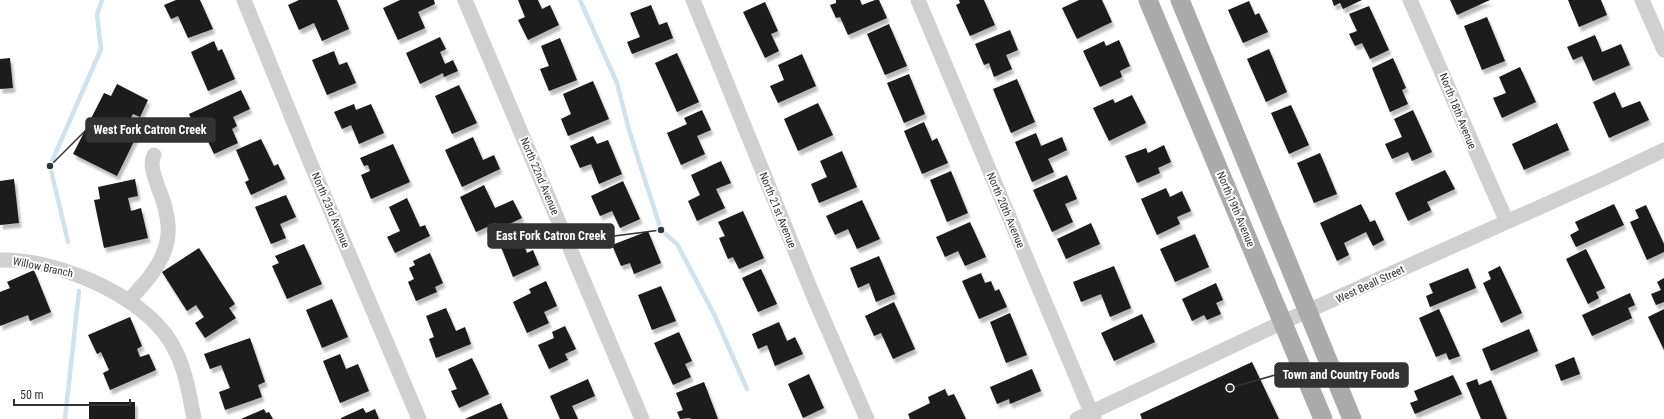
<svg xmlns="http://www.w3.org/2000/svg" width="1664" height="419" font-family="'Roboto Condensed',sans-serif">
<defs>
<filter id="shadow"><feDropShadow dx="2.5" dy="4.5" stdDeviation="1" flood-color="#0004"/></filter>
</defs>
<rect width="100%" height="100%" fill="#fff"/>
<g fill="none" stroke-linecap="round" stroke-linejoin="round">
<!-- stream -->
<path stroke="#cfe2ee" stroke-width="4.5" d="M 580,0 L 617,83 L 629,130 L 661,230 L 677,244 L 714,314 L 747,389
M 68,242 L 50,166 L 101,49 L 97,14 L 102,0
M 65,419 L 79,291"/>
</g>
<!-- building -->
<path fill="#1a1a1a" filter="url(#shadow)" d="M 176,0 L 200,0 L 213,29 L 188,38 L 178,16 L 171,19 L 164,5 Z
M 299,0 L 337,0 L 349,29 L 322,41 L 314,23 L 299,30 L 288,5 Z
M 400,0 L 434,0 L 435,4 L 418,12 L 425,28 L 398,40 L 383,8 Z
M 518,0 L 538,0 L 542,9 L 550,5 L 559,25 L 528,40 L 518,20 L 525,17 Z
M 836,0 L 860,0 L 862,5 L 875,0 L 879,0 L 887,18 L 848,35 L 840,17 L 836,18 L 830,5 L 836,3 Z
M 959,0 L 984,0 L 995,25 L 970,36 L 956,5 L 960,3 Z
M 1079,0 L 1102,0 L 1112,22 L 1077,39 L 1062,8 Z
M 1332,0 L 1362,0 L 1343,9 L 1340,3 L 1334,6 Z
M 1450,0 L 1490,0 L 1457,15 Z
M 1568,0 L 1601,0 L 1607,15 L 1579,27 Z
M 1249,1 L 1255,15 L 1259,13 L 1268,32 L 1243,43 L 1228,10 Z
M 765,2 L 778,31 L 771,34 L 779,51 L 765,58 L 743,12 Z
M 651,5 L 659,25 L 667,22 L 673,38 L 632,54 L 627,42 L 640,37 L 630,13 Z
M 1369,6 L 1389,50 L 1370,59 L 1362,43 L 1355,46 L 1349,34 L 1357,31 L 1349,14 Z
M 1487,17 L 1505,61 L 1482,70 L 1464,26 Z
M 889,24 L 907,66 L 885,75 L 867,34 Z
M 1010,30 L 1018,50 L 1006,55 L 1012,69 L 994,77 L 989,63 L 984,65 L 975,44 Z
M 1595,35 L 1602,52 L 1621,44 L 1630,65 L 1593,81 L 1582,56 L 1573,60 L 1567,47 Z
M 440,37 L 446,49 L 440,52 L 445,64 L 453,60 L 458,71 L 444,77 L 443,73 L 420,84 L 406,53 Z
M 560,38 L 577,80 L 549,91 L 540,69 L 549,66 L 541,46 Z
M 1119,40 L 1130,66 L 1120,71 L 1122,77 L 1100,87 L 1083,51 L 1104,41 L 1106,46 Z
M 214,41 L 218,51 L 222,49 L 235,79 L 208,91 L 191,52 Z
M 1269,49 L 1287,92 L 1266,102 L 1247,59 Z
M 334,51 L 339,65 L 347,62 L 356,83 L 327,95 L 312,60 Z
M 677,53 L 699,102 L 677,112 L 655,63 Z
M 802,54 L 816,86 L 778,103 L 770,86 L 784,80 L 778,65 Z
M 10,58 L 13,88 L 0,89 L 0,59 Z
M 1393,58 L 1406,88 L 1402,90 L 1408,104 L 1390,112 L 1372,68 Z
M 1520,67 L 1536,102 L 1502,118 L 1493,98 L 1506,93 L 1499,77 Z
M 909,74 L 925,114 L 904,123 L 887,83 Z
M 1017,79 L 1035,122 L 1011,133 L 993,89 Z
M 593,81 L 609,119 L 568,136 L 561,119 L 571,114 L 563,94 Z
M 117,84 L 148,100 L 140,117 L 133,114 L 126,127 L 138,133 L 117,176 L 73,154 L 104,93 L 111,96 Z
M 459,85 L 477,123 L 452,134 L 435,96 Z
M 241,90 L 250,109 L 233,117 L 237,126 L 232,129 L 238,143 L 214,154 L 204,133 L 198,135 L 189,114 Z
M 1615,92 L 1622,108 L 1640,101 L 1649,120 L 1609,138 L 1593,102 Z
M 1132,95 L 1146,123 L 1109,141 L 1093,108 L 1113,99 L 1115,103 Z
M 818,103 L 833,135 L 798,151 L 784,119 Z
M 354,104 L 356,110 L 371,104 L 384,133 L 359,144 L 351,125 L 342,129 L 334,112 Z
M 1291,105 L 1309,145 L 1289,154 L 1271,113 Z
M 702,110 L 711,130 L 697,136 L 705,154 L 681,165 L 667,133 L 687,124 L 684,118 Z
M 1413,110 L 1432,152 L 1412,161 L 1408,152 L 1392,159 L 1385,144 L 1402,137 L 1394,119 Z
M 924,122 L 932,141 L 937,138 L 948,163 L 922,174 L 904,131 Z
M 1557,123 L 1569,150 L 1524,170 L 1512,144 Z
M 1036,133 L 1041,146 L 1062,137 L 1067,150 L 1048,159 L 1054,172 L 1032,182 L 1015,142 Z
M 593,136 L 597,144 L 608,140 L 622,174 L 599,184 L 591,164 L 580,168 L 570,146 Z
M 473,137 L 483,160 L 494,155 L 500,169 L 462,187 L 445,150 Z
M 261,139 L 274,166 L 278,164 L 285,179 L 251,195 L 245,182 L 249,180 L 236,150 Z
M 393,144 L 410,182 L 371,199 L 361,175 L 370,171 L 368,165 L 364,166 L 360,158 Z
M 1164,145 L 1171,162 L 1158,168 L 1160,173 L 1137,183 L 1125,156 L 1146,148 L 1148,153 Z
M 842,151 L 857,187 L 819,203 L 811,184 L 827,177 L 820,161 Z
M 1320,153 L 1337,194 L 1314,203 L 1297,163 Z
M 721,161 L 731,183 L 716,189 L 725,208 L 697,221 L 688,201 L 700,195 L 691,175 Z
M 1445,170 L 1455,189 L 1427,202 L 1431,210 L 1408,221 L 1395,193 Z
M 951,171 L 968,213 L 947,222 L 930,180 Z
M 1067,175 L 1077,199 L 1065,204 L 1073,222 L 1052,232 L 1033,190 Z
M 14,179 L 19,223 L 0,225 L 0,181 Z
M 135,179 L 138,196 L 128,198 L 131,211 L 141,208 L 148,238 L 104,248 L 94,200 L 100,199 L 98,187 Z
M 623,181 L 640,219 L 620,228 L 612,211 L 600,216 L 591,196 Z
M 484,185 L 495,208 L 513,200 L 522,218 L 499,229 L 496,223 L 476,232 L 460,197 Z
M 1166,188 L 1170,197 L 1182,191 L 1191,211 L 1177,217 L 1180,224 L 1157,235 L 1141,199 Z
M 286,195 L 296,217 L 280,224 L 286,238 L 271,244 L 255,207 Z
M 407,198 L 420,227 L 425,225 L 430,236 L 395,253 L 387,237 L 400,231 L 389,207 Z
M 862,200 L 880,239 L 857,249 L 848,229 L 835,235 L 826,216 Z
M 1361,204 L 1370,222 L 1375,220 L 1384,240 L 1373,246 L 1366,232 L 1344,243 L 1349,255 L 1337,261 L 1320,223 Z
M 1614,204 L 1624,225 L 1576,247 L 1570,235 L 1579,230 L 1575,222 Z
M 1646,205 L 1664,244 L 1664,252 L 1647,260 L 1630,222 L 1639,218 L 1635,210 Z
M 743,211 L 764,258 L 739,269 L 733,257 L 728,259 L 719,238 L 725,236 L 718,222 Z
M 970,222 L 986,257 L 965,266 L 958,251 L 945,257 L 936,237 Z
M 1091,223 L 1100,244 L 1066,259 L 1057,239 Z
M 648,231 L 661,263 L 634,274 L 630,263 L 621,266 L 612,245 Z
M 1195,234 L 1209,267 L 1175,282 L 1160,249 Z
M 521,238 L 527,253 L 533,250 L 539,265 L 513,277 L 501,247 Z
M 304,244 L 322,284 L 287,299 L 272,266 L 279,263 L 275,256 Z
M 199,248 L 235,304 L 229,308 L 236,318 L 205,338 L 195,323 L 204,317 L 196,305 L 187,311 L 162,272 Z
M 1586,249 L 1605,288 L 1596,292 L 1599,298 L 1588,304 L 1566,259 Z
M 430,253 L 443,283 L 435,287 L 437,292 L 416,301 L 408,282 L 414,279 L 409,268 L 415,265 L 413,261 Z
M 879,256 L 895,294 L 876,302 L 869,283 L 858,288 L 850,268 Z
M 1114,266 L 1131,308 L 1110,317 L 1101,294 L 1081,302 L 1073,282 Z
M 1500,266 L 1522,313 L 1501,323 L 1483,283 L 1491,279 L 1488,272 Z
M 1468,268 L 1476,288 L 1430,307 L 1426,296 L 1433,293 L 1429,284 Z
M 761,269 L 777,304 L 758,312 L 742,278 Z
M 34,270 L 51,312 L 30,321 L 28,315 L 0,326 L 0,292 L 10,288 L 7,282 Z
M 981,273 L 985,283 L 991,281 L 995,291 L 999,289 L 1007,307 L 979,319 L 962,281 Z
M 1664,278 L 1664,302 L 1656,305 L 1651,294 L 1661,290 L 1657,282 Z
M 546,281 L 557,306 L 544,312 L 549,323 L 527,333 L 513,302 L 531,293 L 529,289 Z
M 1216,283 L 1223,300 L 1216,303 L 1221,314 L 1207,320 L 1204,315 L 1192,321 L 1182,299 Z
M 661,286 L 676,321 L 652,330 L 638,295 Z
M 1630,293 L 1635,305 L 1628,308 L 1632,318 L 1592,336 L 1582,315 Z
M 332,299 L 348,337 L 322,348 L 306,310 Z
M 894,302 L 915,349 L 893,359 L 881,333 L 874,336 L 865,316 Z
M 446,308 L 456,331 L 465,327 L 471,344 L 436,358 L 429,339 L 434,337 L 426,316 Z
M 1439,309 L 1460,356 L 1449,360 L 1446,353 L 1436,357 L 1419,318 Z
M 1664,309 L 1664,350 L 1648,317 Z
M 1010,313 L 1027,355 L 1006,363 L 990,322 Z
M 1142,314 L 1155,342 L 1114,361 L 1101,333 Z
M 130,317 L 142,346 L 137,349 L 140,357 L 149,354 L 156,370 L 110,390 L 103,373 L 109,370 L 101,352 L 97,354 L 88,335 Z
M 779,322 L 787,341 L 795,337 L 803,354 L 775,366 L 767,345 L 758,349 L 752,334 Z
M 565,326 L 576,349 L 565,354 L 568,360 L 549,369 L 538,345 L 554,338 L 552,332 Z
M 1529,329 L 1538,351 L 1491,371 L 1482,349 Z
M 679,332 L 692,361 L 685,364 L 691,377 L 673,385 L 654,343 Z
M 250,338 L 265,382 L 258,385 L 262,397 L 225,410 L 219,392 L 230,388 L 221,365 L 210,369 L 204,354 Z
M 340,354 L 346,369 L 358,364 L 369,391 L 340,403 L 323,361 Z
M 1574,357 L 1580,374 L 1561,381 L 1555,365 Z
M 472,358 L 489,394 L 459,408 L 451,391 L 457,389 L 448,369 Z
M 1252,362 L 1279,419 L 1142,419 L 1140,414 Z
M 1032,369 L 1041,391 L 1010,404 L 1009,399 L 997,404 L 990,387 Z
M 809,374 L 824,408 L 803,418 L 788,384 Z
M 1453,375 L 1462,394 L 1415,414 L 1410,403 L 1418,400 L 1414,391 Z
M 588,379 L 595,396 L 572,406 L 578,419 L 560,419 L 550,396 Z
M 1477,379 L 1479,385 L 1491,380 L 1507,419 L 1481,419 L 1466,383 Z
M 704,382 L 718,419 L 691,419 L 690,418 L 680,419 L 677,412 L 683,410 L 676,393 Z
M 945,389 L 948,396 L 954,394 L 966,419 L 910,419 L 908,414 L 930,403 L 928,397 Z
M 89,402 L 135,402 L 135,419 L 89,419 Z
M 501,403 L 508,419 L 465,419 Z
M 363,408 L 366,413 L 375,409 L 379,419 L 341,419 L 341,418 Z
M 264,409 L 266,413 L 269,412 L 273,419 L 241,419 Z"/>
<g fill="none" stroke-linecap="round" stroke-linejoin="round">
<!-- minor -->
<path stroke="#d0d0d0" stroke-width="15" d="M 244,0 L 310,162 L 419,419
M 465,0 L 642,419
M 693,0 L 813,295 L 867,419
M 918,0 L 1094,419
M 1410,0 C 1443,74 1474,149 1507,222
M 1642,0 L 1664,50
M 0,260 C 54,258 141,294 170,341 C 185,365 189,392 194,419
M 128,301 C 147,282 171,255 168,225 C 167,212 163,199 158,187 C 155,176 149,166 154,155
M 1077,419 L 1283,322 L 1605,178 L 1664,150"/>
<!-- major -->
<path stroke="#ababab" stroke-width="19" d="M 1148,0 L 1323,419
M 1180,0 L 1352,419"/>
</g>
<g text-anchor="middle" stroke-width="4" stroke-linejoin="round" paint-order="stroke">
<!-- street labels -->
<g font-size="11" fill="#333" stroke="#fff">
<text transform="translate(1458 111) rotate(68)" y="4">North 18th Avenue</text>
<text transform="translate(540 176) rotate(67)" y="4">North 22nd Avenue</text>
<text transform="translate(1236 209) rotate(67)" y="4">North 19th Avenue</text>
<text transform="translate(331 210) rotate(67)" y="4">North 23rd Avenue</text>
<text transform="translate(778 210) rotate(68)" y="4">North 21st Avenue</text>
<text transform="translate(1006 210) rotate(67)" y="4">North 20th Avenue</text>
<text transform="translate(43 267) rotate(12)" y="4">Willow Branch</text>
<text transform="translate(1370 284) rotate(-25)" y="4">West Beall Street</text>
</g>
</g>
<!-- callouts -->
<path fill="none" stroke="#333" stroke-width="1.5" d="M50 166L86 130M661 230L614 236M1230 388L1275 375"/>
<g fill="#333" stroke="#fff" stroke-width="1.5">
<circle cx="50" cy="166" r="4"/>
<circle cx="661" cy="230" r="4"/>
<circle cx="1230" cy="388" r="4"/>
</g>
<g fill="#333" stroke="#333" stroke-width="1.5">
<rect x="86" y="118" width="129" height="24" rx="4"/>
<rect x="488" y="224" width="126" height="24" rx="4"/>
<rect x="1275" y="363" width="133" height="24" rx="4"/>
</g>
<g font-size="12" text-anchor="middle" font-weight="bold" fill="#fff">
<text x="150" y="134">West Fork Catron Creek</text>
<text x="551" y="240">East Fork Catron Creek</text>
<text x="1341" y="379">Town and Country Foods</text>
</g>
<!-- scale -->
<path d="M14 399v6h116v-6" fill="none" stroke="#333333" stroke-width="2"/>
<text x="20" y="399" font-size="12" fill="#333333" stroke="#ffffff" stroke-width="3" paint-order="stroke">50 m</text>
</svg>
